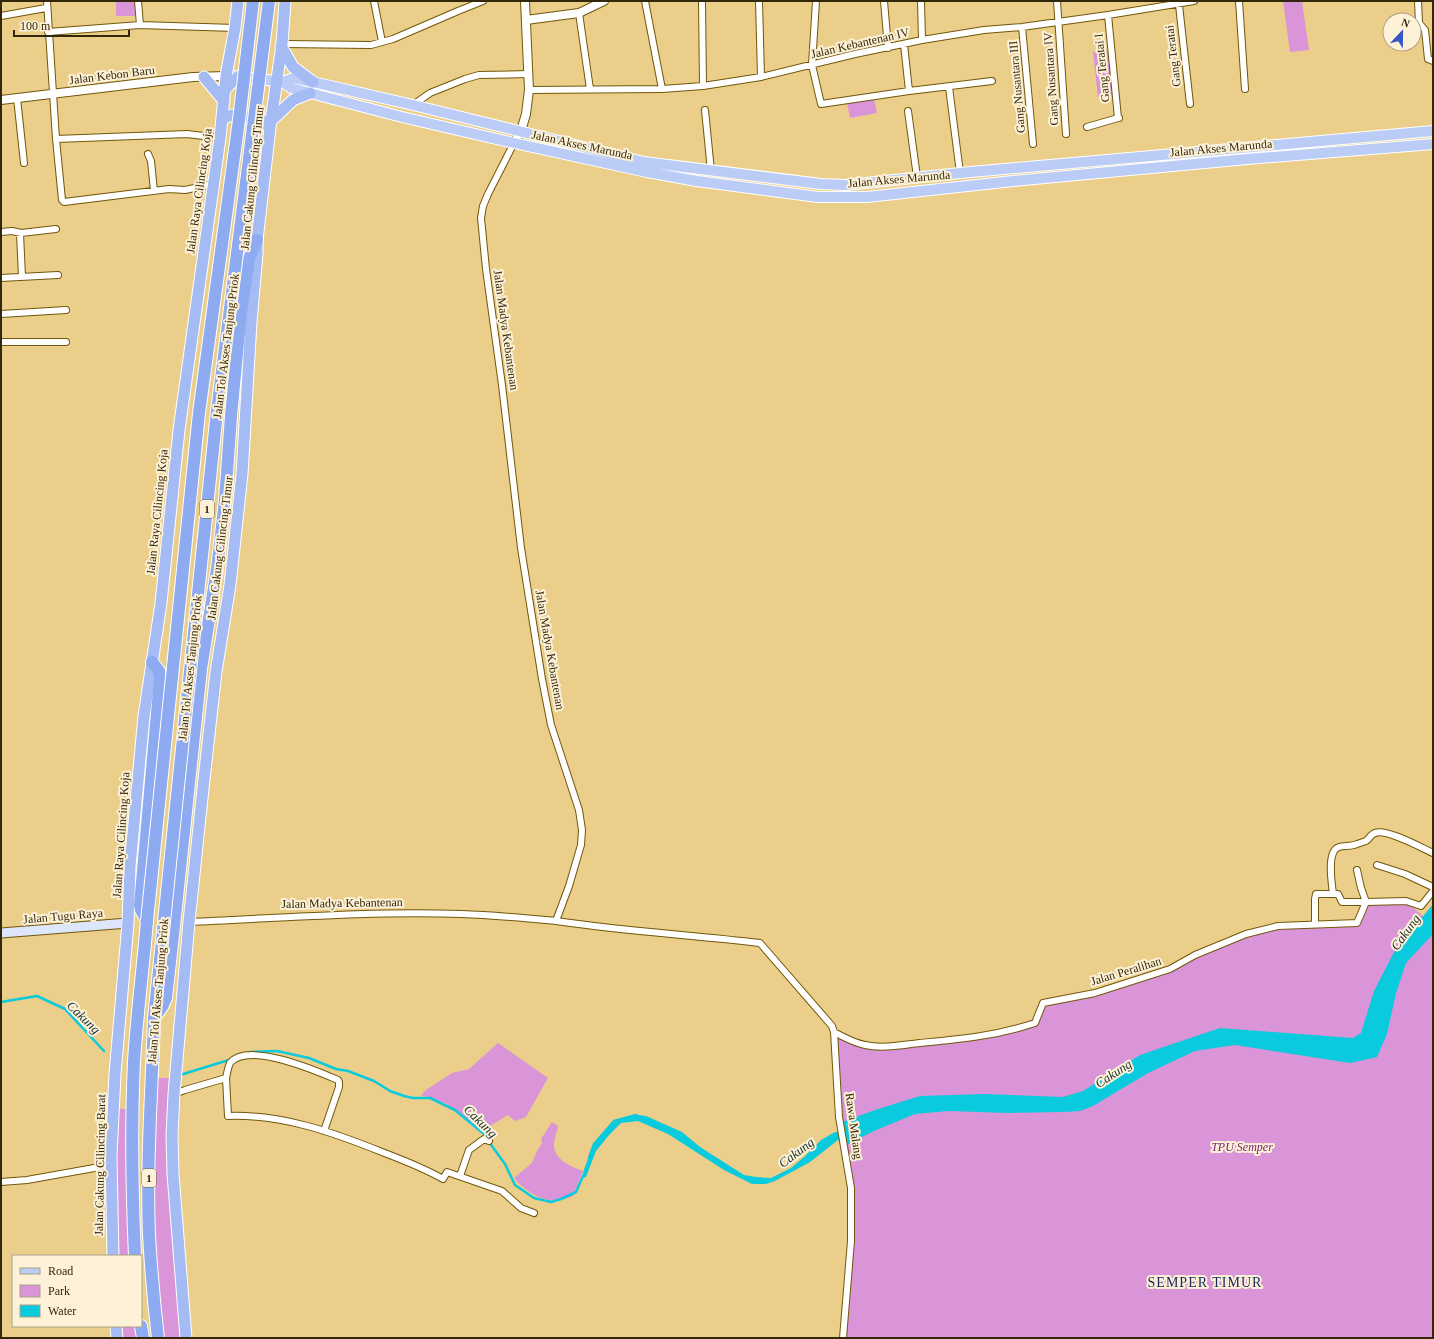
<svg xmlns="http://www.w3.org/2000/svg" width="1434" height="1339" font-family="Georgia,serif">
<rect width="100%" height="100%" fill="#ebce8a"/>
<!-- green -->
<path fill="#d995d7" d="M 116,1 L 137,1 L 138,16 L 116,16 Z
M 1283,1 L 1302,1 L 1309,50 L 1290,52 Z
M 1108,51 L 1114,95 L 1098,97 L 1093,52 Z
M 874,99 L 877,113 L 850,118 L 847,103 Z
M 1406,901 L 1433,925 L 1433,1338 L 843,1338 L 851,1188 L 842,1133 L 834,1032 L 865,1045 L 887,1047 L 986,1036 L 1035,1023 L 1043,1003 L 1095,993 L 1170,969 L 1195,955 L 1278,926 L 1357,923 L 1366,902 Z
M 498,1043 L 548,1078 L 526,1117 L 515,1121 L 508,1115 L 480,1132 L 447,1104 L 421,1095 L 426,1090 L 452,1073 L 469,1069 Z
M 155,1078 L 170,1078 L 172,1135 L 187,1338 L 159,1338 L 149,1234 Z
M 113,1108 L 133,1110 L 135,1256 L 113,1256 Z
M 552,1122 L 558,1126 C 557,1132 554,1139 554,1145 C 554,1160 572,1167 583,1171 L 573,1196 C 550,1207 530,1196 514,1178 L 532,1163 L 537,1151 L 542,1143 L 541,1139 Z
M 116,1326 L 141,1326 L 143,1338 L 117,1338 Z"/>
<!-- water -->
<path fill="#0acade" d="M 1433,904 L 1433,934 L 1406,963 L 1396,993 L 1387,1034 L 1377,1057 L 1350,1063 L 1235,1045 L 1195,1051 L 1148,1073 L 1093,1106 L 1080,1111 L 1063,1112 L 1009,1113 L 948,1111 L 915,1114 L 874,1131 L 844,1146 L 840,1123 L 875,1110 L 920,1096 L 985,1094 L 1063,1097 L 1083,1091 L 1140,1055 L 1220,1028 L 1353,1038 L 1361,1033 L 1374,991 L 1394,952 Z
M 639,1115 L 646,1116 L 682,1132 L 700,1147 L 744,1175 L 756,1177 L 771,1178 L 791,1168 L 804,1157 L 821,1140 L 835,1132 L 840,1132 L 842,1141 L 838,1140 L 810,1162 L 775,1181 L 766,1184 L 752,1184 L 724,1170 L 668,1134 L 638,1121 L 621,1123 L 609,1135 L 596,1151 L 586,1177 L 582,1178 C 585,1162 597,1137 610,1126 C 618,1119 629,1116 639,1115 Z"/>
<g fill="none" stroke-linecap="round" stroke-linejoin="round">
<!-- stream -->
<path stroke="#0acade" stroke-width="2.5" d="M 1,1002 L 37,996 L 65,1009 L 104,1051
M 244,1054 L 250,1052 L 277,1051 L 309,1058 L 336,1069 L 348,1071 L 374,1081 L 390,1091 L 404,1096 L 413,1098 L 430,1098 L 455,1110 L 484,1134 L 486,1138
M 180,1075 L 232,1059
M 489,1142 L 505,1164 L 515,1185 L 534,1198 L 551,1202 L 561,1199 L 576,1192 L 583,1176
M 589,1158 L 594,1144 L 614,1121 L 636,1115 L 638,1116"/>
<defs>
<path id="minor" d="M 47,1 L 56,139 L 62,200 L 64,202 L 169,189 L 185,190 L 213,184
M 138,1 L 140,25
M 374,1 L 382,42
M 645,1 L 662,89
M 702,1 L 703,86
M 759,1 L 761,77
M 816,1 L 812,65 L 821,104 L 909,91 L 992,81
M 884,1 L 888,48
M 921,1 L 922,40
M 1057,1 L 1066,134
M 1239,1 L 1245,89
M 1418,1 L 1419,23 L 1425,30 L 1428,59 L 1433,61
M 1179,5 L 1190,104
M 579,13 L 590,89
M 1108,15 L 1118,118 L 1119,118
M 1,16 L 46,8
M 1022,27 L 1033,144
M 48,32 L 140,25 L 235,28
M 282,44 L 371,45 L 393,39 L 458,11 L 483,1
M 904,44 L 909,91
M 949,87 L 960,173
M 529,90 L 662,89 L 703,86 L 761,77 L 855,54 L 922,40 L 984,30 L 1022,27 L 1108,15 L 1194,1
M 17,98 L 24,163
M 413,105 L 430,93 L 465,79 L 479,75 L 529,74
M 705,110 L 711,171
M 908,111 L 917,177
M 1087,127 L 1118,118
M 56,139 L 187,134 L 220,138
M 148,154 L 151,161 L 154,191
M 1,232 L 12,231 L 21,233 L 56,229
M 20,233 L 22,277
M 1,278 L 58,275
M 1,314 L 66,310
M 1,342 L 66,342
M 1377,865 L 1405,874 L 1433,887
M 1333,894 C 1332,884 1326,851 1339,847 C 1344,845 1351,847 1357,844 C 1360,843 1363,842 1366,841 C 1369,839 1371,834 1375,833 C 1386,828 1422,848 1433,853
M 556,921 C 623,931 692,935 760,943 L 832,1026 L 834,1032 L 839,1117 L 851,1188 L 851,1241 L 843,1338
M 189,922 C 280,918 371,911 462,914 C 493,915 524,918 556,921 L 569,886 L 581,845 L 582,830 L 579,810 L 551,725 L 542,679 L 521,548 L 502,385 L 486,269 L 481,218 L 483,206 L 488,194 L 514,143
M 1315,924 L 1315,899 L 1316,894 L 1338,894 L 1342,902 L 1366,902 L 1361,888 L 1357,870
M 834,1032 C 843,1037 855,1043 865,1045 C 883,1049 902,1045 920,1043 C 961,1039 995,1036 1035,1023 L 1043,1003 L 1095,993 L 1170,969 L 1195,955 L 1246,934 L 1278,926 L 1357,923 L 1366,902 L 1406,901 L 1421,906 L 1433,891
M 226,1078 L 228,1116 C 282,1114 332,1132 382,1152 C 403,1160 424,1168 443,1179 L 447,1172 L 502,1191 L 521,1208 L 534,1213
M 174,1094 L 185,1090 L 226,1078 C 227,1074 228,1067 230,1063 C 248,1041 317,1071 338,1080 L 339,1082 L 339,1087 L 324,1131
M 460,1176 L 469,1150 L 484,1139 L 489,1141
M 1,1182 L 27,1180 L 111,1165"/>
<path id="tertiary" d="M 526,20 L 579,13 L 604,1
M 1,100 L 193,77 L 226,76
M 514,143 L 521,131 L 526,114 L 529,90 L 525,1"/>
<path id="secondary" d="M 1,933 L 128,923"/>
<path id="primary" d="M 237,76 L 283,82 L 291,88 L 402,117 L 514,143 L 647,172 L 697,181 L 818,197 L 867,197 L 1013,181 L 1247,159 L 1433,144
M 283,82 L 294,78 L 313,82 L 413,105 L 644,162 L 821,184 L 847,185 L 960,173 L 1433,131"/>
<path id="trunk" d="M 281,46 L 293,67 L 313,82
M 204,77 L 224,101
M 225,90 L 229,85 L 239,77
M 222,119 L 232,115 L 261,119 L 270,128
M 271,121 L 293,100 L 310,93
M 113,1256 L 111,1157 L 115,1074 L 128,923 L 130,866 L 144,716 L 161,603 L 179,430 L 220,138 L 226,76 L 235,28 L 238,1
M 116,1326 L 117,1338
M 186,1338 L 173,1174 L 172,1135 L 174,1094 L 189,922 L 204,779 L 216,672 L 230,585 L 242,474 L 251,322 L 257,254 L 257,240 L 270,128 L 282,44 L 285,1"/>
<path id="motorway" d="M 135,1256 C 132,1191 131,1126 134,1061 C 137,1014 143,968 147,921 L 141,910 L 140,905 L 160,679 L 159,671 L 152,662
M 141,1326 L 143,1338
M 158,1338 C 154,1304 151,1269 149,1235 C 146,1163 152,1089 154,1018 L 163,1005 L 166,998 L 173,935 L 201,669 L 217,569 L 225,500 L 231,416 L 241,312 L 249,259 L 257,240"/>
</defs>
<!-- minor casing -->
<use href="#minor" stroke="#71570a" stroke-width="8"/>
<!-- tertiary casing -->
<use href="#tertiary" stroke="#71570a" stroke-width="10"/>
<!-- secondary casing -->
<use href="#secondary" stroke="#71570a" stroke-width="11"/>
<!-- primary casing -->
<use href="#primary" stroke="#fff" stroke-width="12"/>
<!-- trunk casing -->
<use href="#trunk" stroke="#fff" stroke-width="13"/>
<!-- motorway casing -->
<use href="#motorway" stroke="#fff" stroke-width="14"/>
<!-- minor -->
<use href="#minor" stroke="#fff" stroke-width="6"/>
<!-- tertiary -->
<use href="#tertiary" stroke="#fff" stroke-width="8"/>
<!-- secondary -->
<use href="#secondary" stroke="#dde6fa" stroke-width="9"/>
<!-- primary -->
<use href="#primary" stroke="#bbccf6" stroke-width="10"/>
<!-- trunk -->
<use href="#trunk" stroke="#a4bbf3" stroke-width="11"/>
<!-- motorway -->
<use href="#motorway" stroke="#8eaaf0" stroke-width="12"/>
<defs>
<path id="motorway-bridge" d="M 147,921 L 199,413 L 239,120 L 253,1
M 154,1018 L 217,411 L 269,1"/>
</defs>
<!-- motorway-bridge casing -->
<use href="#motorway-bridge" stroke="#fff" stroke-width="14" stroke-linecap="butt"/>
<!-- motorway-bridge -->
<use href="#motorway-bridge" stroke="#8eaaf0" stroke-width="12"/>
</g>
<g text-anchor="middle" stroke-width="4" stroke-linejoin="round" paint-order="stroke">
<!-- shield labels -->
<g fill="#fdf1d7" stroke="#6f6448" stroke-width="1">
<rect x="200" y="500" width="14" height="18" rx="3"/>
<rect x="142" y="1169" width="14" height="18" rx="3"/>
</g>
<g font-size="11" font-weight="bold" fill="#32270a">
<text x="207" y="513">1</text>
<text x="149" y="1182">1</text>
</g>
<!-- street labels -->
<g font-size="12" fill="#32270a" stroke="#fdf1d7">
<text transform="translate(860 43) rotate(-13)" y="4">Jalan Kebantenan IV</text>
<text transform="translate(1173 56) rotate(-97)" y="4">Gang Teratai</text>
<text transform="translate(1102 68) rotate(-96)" y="4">Gang Teratai I</text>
<text transform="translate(112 75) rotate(-7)" y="4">Jalan Kebon Baru</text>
<text transform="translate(1051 79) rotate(-94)" y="4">Gang Nusantara IV</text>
<text transform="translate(1017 87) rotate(-95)" y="4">Gang Nusantara III</text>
<text transform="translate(582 145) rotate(12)" y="4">Jalan Akses Marunda</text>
<text transform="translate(1221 148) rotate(-5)" y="4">Jalan Akses Marunda</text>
<text transform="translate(252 178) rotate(-84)" y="4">Jalan Cakung Cilincing Timur</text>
<text transform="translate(899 179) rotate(-5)" y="4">Jalan Akses Marunda</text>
<text transform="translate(199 191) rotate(-82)" y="4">Jalan Raya Cilincing Koja</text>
<text transform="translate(506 330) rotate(82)" y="4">Jalan Madya Kebantenan</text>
<text transform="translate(226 346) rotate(-83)" y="4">Jalan Tol Akses Tanjung Priok</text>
<text transform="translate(157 512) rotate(-84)" y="4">Jalan Raya Cilincing Koja</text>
<text transform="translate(220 548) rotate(-83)" y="4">Jalan Cakung Cilincing Timur</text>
<text transform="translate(550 650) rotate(80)" y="4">Jalan Madya Kebantenan</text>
<text transform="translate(190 668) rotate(-84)" y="4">Jalan Tol Akses Tanjung Priok</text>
<text transform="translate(121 835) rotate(-86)" y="4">Jalan Raya Cilincing Koja</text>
<text transform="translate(342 903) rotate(-1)" y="4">Jalan Madya Kebantenan</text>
<text transform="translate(63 916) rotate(-5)" y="4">Jalan Tugu Raya</text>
<text transform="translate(1126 971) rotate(-17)" y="4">Jalan Peralihan</text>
<text transform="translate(158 991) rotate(-85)" y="4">Jalan Tol Akses Tanjung Priok</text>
<text transform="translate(854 1126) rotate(82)" y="4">Rawa Malang</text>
<text transform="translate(100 1165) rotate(-89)" y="4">Jalan Cakung Cilincing Barat</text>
</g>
<!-- park labels -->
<g font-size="12" font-style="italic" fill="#731a74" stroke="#fdf1d7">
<text x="1242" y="1151">TPU Semper</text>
</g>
<!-- water labels -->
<g font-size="13" font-style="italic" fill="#163033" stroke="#fdf1d7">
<text transform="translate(1405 932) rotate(-54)" y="5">Cakung</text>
<text transform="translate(84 1017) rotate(44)" y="5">Cakung</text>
<text transform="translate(1113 1073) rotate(-33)" y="5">Cakung</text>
<text transform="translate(481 1121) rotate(44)" y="5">Cakung</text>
<text transform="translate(796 1152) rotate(-37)" y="5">Cakung</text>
</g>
<!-- quarter labels -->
<g font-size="14" letter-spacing="1" fill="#1a2a62" stroke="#fdf1d7">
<text x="1205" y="1287">SEMPER TIMUR</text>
</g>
</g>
<!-- border -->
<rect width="1434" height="1339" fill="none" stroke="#32270a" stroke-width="4"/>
<!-- legend -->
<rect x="12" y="1255" width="130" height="72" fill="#fdf1d7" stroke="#aca085"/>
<rect x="20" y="1268" width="20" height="6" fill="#bbccf6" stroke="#aca085"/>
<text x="48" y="1275" font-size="12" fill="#32270a">Road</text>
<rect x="20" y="1285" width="20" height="12" fill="#d995d7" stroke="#aca085"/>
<text x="48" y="1295" font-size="12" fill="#32270a">Park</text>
<rect x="20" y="1305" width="20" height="12" fill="#0acade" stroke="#aca085"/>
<text x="48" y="1315" font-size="12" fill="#32270a">Water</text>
<!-- north arrow -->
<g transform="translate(1402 32) rotate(22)"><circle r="19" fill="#fdf1d7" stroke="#aca085"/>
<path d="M0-3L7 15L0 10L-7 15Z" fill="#3655c6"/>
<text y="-6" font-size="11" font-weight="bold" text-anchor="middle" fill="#32270a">N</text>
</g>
<!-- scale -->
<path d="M14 30v6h115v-6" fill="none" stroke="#32270a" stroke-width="2"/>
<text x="20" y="30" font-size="12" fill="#32270a" stroke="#fdf1d7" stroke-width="3" paint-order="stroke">100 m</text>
</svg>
